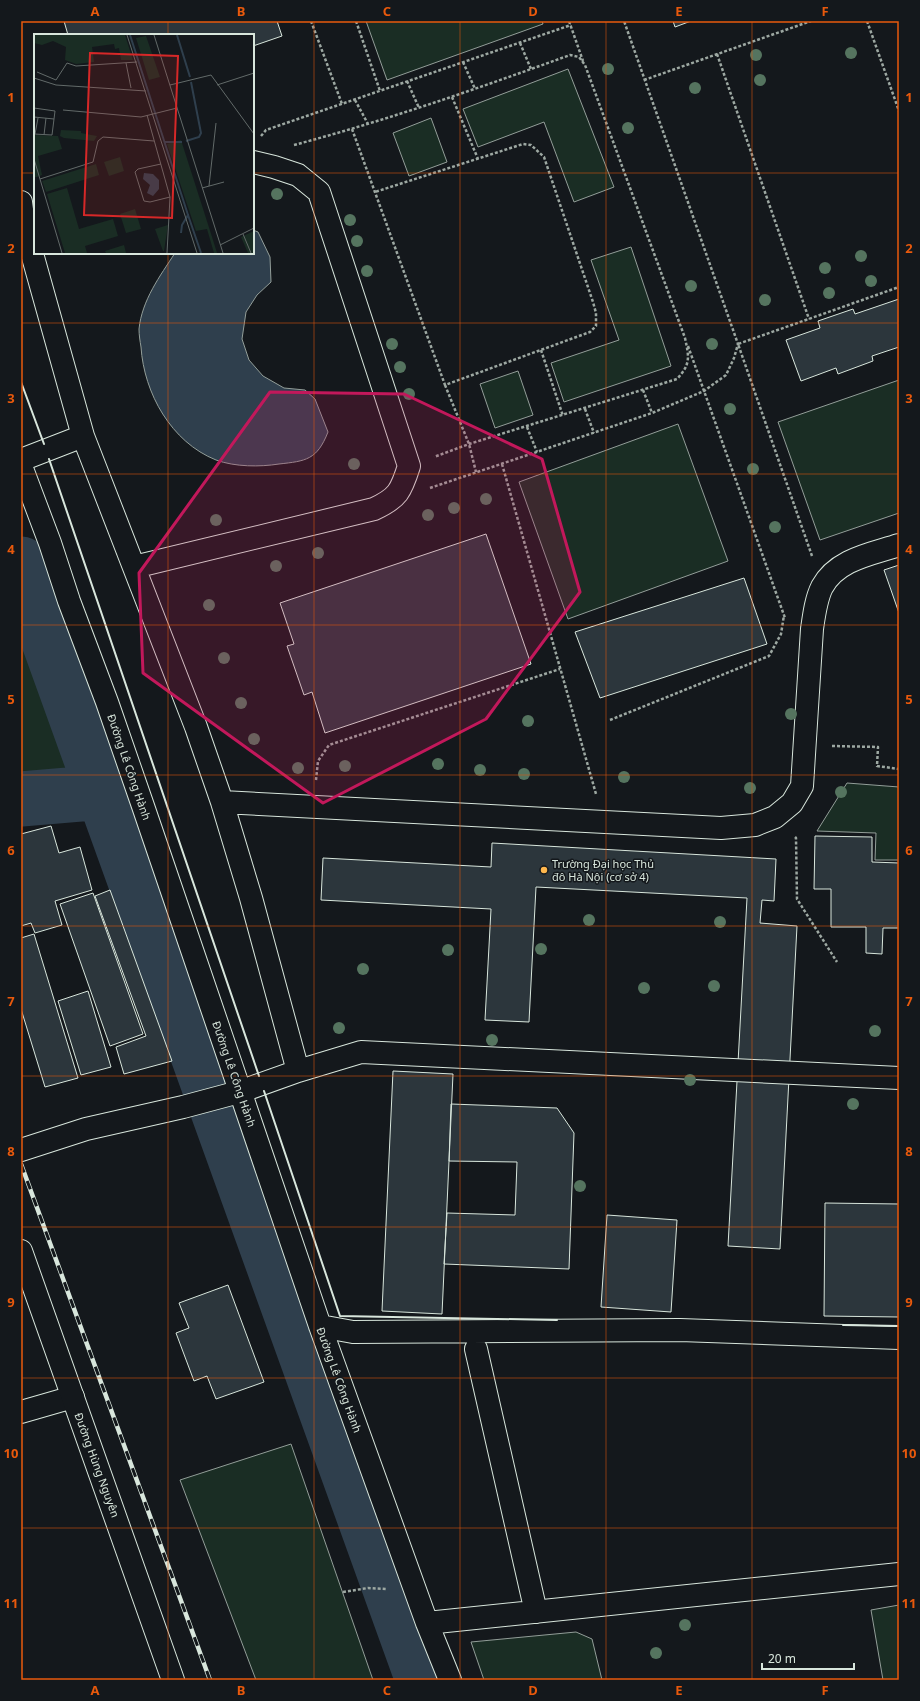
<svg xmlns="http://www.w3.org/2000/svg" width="920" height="1701" font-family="'Noto Sans',sans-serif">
<rect width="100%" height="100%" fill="#14181c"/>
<!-- green -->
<path fill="#1a2d24" stroke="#939e99" d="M 366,21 L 542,21 L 543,24 L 387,80 Z
M 568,69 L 614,187 L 574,202 L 544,122 L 478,147 L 463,109 Z
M 431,118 L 447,162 L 409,176 L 393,133 Z
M 631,247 L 671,366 L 564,402 L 551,363 L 619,340 L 591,260 Z
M 518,371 L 533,415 L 495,428 L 480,384 Z
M 899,380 L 899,513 L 820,540 L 778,422 Z
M 678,424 L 728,561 L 568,619 L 519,482 Z
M 21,608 L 82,772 L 21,795 Z
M 847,783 L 899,787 L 899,860 L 875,860 L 876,833 L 817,831 Z
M 291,1444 L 373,1680 L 256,1680 L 180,1480 Z
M 899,1605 L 899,1680 L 883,1680 L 871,1610 Z
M 576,1632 L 592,1639 L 602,1680 L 484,1680 L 471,1642 Z"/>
<!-- water -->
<path fill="#2f3f4d" stroke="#939e99" d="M 253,230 L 258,232 L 270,257 L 271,282 L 257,295 L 246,312 L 242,339 L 249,360 L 263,376 L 284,388 L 305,390 L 315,399 L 328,432 C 317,460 306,461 279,464 C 260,467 235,467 216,460 C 171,442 144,393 141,347 C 140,341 139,335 139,329 C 142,300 160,276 175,253 L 253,253 Z"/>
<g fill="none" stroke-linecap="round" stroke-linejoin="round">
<!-- river -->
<path stroke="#2f3f4d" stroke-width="55" d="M 21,564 L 423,1680
M 21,799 L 104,792"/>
</g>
<!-- building -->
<path fill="#2c363c" stroke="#d8e6dc" d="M 64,21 L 277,21 L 282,36 L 253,46 L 253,35 L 68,35 Z
M 673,21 L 691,21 L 675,27 Z
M 899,299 L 899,347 L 872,356 L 873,361 L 838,374 L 836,368 L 801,381 L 786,340 L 820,328 L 818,321 L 853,309 L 855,314 Z
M 486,534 L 531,664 L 325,733 L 312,692 L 304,695 L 287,646 L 294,644 L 280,603 Z
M 899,565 L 899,613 L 884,570 Z
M 744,578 L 767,644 L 600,698 L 575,632 Z
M 51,826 L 59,853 L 80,847 L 92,890 L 55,901 L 62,925 L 35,933 L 31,923 L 21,926 L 21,834 Z
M 815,836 L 872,837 L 872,862 L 899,863 L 899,928 L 883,928 L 882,954 L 866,953 L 866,927 L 831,927 L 831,889 L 814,889 Z
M 492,843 L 776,859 L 774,901 L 762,900 L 760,923 L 797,926 L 780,1249 L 728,1246 L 747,898 L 536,887 L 529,1022 L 485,1020 L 491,909 L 321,900 L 323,858 L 491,867 Z
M 110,890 L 172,1061 L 124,1074 L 116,1047 L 146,1036 L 95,896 Z
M 93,893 L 143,1034 L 110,1046 L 60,904 Z
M 34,934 L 78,1078 L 45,1087 L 21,1009 L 21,938 Z
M 88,991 L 111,1067 L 81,1075 L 58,1001 Z
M 393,1071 L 453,1074 L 442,1314 L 382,1311 Z
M 451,1104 L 557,1108 L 574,1133 L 569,1269 L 444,1264 L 447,1213 L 515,1215 L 517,1162 L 449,1161 Z
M 825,1203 L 899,1204 L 899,1317 L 824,1316 Z
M 607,1215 L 677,1220 L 671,1312 L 601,1307 Z
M 228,1285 L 264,1382 L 216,1399 L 207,1376 L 194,1381 L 176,1333 L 189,1328 L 179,1303 Z"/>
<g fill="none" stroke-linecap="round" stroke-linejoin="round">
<defs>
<path id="minor" d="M 21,202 L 24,225 L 83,436 L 196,727 L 222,802 L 251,898 L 298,1071
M 21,460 L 83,436
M 21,466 L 50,543 L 69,601 L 107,702 L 143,806 L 320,1326 L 427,1623 L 450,1680
M 134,567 L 374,509 C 398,498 401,491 409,466 L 319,192 L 298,175 L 274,167 L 253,162
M 222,802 L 721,828 L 755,825 L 775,817 L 792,803 L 802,786 L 812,629 C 814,615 816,599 822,587 C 837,559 872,554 899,545
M 21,1150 L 86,1129 L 183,1107 L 239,1092 L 298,1071 L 361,1052 L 899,1078
M 320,1326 L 353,1332 L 680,1330 L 899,1338
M 476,1349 L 536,1612
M 21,1412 L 73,1397
M 427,1623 L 899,1574"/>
<path id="highway" d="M 21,1251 L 173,1680"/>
</defs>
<!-- minor casing -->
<use href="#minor" stroke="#d8e6dc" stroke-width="24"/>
<!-- highway casing -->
<use href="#highway" stroke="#d8e6dc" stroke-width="24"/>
<!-- path -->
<path stroke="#9da8a2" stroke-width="2.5" stroke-dasharray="3 2" stroke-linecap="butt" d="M 311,21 L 342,104
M 356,21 L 380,91
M 569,21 L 583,61
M 867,21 L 899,111
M 520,43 L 531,69
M 717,54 L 809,319
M 463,62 L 475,89
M 644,80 L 811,21
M 407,81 L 419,108
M 452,97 L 478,159
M 355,100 L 368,124
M 352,129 L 445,385 L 590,332 L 596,326 L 596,313 L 593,302 L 544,157 L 531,145 L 523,144 L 375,192
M 261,136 L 266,130 L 571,25
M 294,145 C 388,120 479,88 570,55 L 579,57 L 585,65 L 685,338 C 689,357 691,364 677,379 L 469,444 L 434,457
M 688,346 L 785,618
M 541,350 L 563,416
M 445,385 L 469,444 L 476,472
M 643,390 L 652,413
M 585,409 L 594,433
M 527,427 L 537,452
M 502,464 L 596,794
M 430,488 L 652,413 L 704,391 L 726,375 L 734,358 L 738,344 L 624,21
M 812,556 L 738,344 L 899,287
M 610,720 L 769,656 L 781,634 L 784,615
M 832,746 L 878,747 L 877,766 L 899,769
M 316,780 L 318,761 L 329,745 L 560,669
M 795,837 L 796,838 L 797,899 L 837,962
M 343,1592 L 368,1588 L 386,1589"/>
<!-- minor -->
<use href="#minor" stroke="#14181c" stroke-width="22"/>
<!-- highway -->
<use href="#highway" stroke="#14181c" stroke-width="22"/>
<defs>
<path id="rail" d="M 21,1164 L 210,1680"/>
</defs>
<!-- rail casing -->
<use href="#rail" stroke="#d8e6dc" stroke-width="4.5"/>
<!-- rail -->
<use href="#rail" stroke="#14181c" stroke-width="3" stroke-dasharray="9" stroke-linecap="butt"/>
<!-- wall -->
<path stroke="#d8e6dc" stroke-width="2" d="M 21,382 L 44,444
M 49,459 L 259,1076
M 264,1091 L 340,1316 L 557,1320
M 843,1325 L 899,1326"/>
</g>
<!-- trees -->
<g fill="#55745f">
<circle cx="851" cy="53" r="6"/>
<circle cx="756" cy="55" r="6"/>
<circle cx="608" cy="69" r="6"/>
<circle cx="760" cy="80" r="6"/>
<circle cx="695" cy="88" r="6"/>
<circle cx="628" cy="128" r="6"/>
<circle cx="277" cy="194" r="6"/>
<circle cx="350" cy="220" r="6"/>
<circle cx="357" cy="241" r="6"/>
<circle cx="861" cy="256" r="6"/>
<circle cx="825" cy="268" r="6"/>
<circle cx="367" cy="271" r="6"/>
<circle cx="871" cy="281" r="6"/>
<circle cx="691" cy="286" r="6"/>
<circle cx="829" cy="293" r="6"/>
<circle cx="765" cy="300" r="6"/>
<circle cx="392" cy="344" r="6"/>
<circle cx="712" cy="344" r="6"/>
<circle cx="400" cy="367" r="6"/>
<circle cx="409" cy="394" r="6"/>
<circle cx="730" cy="409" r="6"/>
<circle cx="354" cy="464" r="6"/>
<circle cx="753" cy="469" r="6"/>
<circle cx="486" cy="499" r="6"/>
<circle cx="454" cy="508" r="6"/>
<circle cx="428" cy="515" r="6"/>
<circle cx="216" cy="520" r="6"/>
<circle cx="775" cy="527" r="6"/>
<circle cx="318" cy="553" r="6"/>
<circle cx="276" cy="566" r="6"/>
<circle cx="209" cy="605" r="6"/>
<circle cx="224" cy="658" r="6"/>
<circle cx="241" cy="703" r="6"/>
<circle cx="791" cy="714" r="6"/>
<circle cx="528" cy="721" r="6"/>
<circle cx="254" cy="739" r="6"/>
<circle cx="438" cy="764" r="6"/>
<circle cx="345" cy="766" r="6"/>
<circle cx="298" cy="768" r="6"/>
<circle cx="480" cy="770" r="6"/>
<circle cx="524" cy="774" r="6"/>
<circle cx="624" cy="777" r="6"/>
<circle cx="750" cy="788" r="6"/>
<circle cx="841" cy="792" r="6"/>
<circle cx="589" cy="920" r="6"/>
<circle cx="720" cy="922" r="6"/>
<circle cx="541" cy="949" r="6"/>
<circle cx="448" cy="950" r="6"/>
<circle cx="363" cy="969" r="6"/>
<circle cx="714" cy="986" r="6"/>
<circle cx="644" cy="988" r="6"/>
<circle cx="339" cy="1028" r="6"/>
<circle cx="875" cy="1031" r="6"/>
<circle cx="492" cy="1040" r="6"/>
<circle cx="690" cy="1080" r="6"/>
<circle cx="853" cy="1104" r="6"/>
<circle cx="580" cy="1186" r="6"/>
<circle cx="685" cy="1625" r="6"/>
<circle cx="656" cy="1653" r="6"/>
</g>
<!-- marked area -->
<path fill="#c2185b" fill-opacity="0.2" stroke="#c2185b" stroke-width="3" stroke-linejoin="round" d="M 270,392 L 404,394 L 542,459 L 580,592 L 486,719 L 323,803 L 143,673 L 139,573 Z"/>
<!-- grid -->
<path fill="none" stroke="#e8590c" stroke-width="1" stroke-opacity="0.55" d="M 168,21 L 168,35M 314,21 L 314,1680M 460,21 L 460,1680M 606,21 L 606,1680M 752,21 L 752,1680M 21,173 L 35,173M 253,173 L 899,173M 168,253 L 168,1680M 21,323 L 899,323M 21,474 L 899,474M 21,625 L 899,625M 21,775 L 899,775M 21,926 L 899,926M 21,1076 L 899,1076M 21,1227 L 899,1227M 21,1378 L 899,1378M 21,1528 L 899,1528"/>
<!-- markers -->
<circle fill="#ffb74d" stroke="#14181c" stroke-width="1.5" cx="544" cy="870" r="4"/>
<g text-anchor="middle" stroke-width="3" stroke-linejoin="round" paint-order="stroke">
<!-- street labels -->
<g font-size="11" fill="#d8e6dc" stroke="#14181c">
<text transform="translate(129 767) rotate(71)" y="4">Đường Lê Công Hành</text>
<text transform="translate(234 1074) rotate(71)" y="4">Đường Lê Công Hành</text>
<text transform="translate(339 1380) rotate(70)" y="4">Đường Lê Công Hành</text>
<text transform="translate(97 1465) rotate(70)" y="4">Đường Hùng Nguyên</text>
</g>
<!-- poi labels -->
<g font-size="11" fill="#d8e6dc" stroke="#14181c" text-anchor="start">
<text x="552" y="868">Trường Đại học Thủ<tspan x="552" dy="13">đô Hà Nội (cơ sở 4)</tspan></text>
</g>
</g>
<!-- overview -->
<g transform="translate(34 34)">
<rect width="220" height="220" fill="#14181c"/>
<path d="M 0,1 L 91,1 L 99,26 L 87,26 L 85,14 L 81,15 L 80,10 L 58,13 L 60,28 L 42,30 L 31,26 L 32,13 L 19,7 L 8,11 L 0,9 ZM 112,2 L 126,43 L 115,46 L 102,4 ZM 27,96 L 47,97 L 47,99 L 63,102 L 60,107 L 30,104 L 26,102 ZM 0,101 L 24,102 L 28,115 L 4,122 L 8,141 L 3,143 L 0,143 ZM 147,106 L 179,206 L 183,219 L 180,219 L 173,195 L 162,197 L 133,110 ZM 86,123 L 90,137 L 75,142 L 70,128 ZM 62,130 L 65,141 L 12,158 L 8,147 ZM 33,154 L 45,195 L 79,185 L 84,202 L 51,212 L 53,219 L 31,219 L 13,160 ZM 101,175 L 107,195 L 92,199 L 86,180 ZM 134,191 L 130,217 L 129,217 L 121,195 ZM 220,197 L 220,219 L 214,219 L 207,203 ZM 90,211 L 92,219 L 72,219 L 71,217 Z" fill="#1a2d24"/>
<path d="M 110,139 L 119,140 L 125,146 L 125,155 L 119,162 L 113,159 L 116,151 L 109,145 Z" fill="#2f3f4d"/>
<path fill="none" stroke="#2f3f4d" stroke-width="2" d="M 96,1 L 154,181 L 148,191 L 147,199M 143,1 L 156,43M 152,107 L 165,103 L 167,99 L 157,48M 131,108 L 148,108M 154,181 L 167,219"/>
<path fill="none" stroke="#626a69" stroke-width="1" d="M 93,1 L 163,219M 120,1 L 189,219M 92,29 L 97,54M 3,38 L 22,46 L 33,29 L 42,32 L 103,28M 0,44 L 22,51 L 112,57M 136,51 L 177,41 L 220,100M 183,51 L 220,39M 0,74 L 21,77 L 18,101 L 0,100M 29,76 L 107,83 L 143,74M 113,81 L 136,163 L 133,219M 0,83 L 20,85M 1,100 L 4,84M 10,101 L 12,84M 0,125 L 28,219M 127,130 L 104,135 L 101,138 L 110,167 L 116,168 L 136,163M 6,145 L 59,128 L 64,107 L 69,103 L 120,107M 175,152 L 182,89M 168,154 L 190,148M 209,200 L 217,219M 186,211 L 220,194"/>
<path fill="#d62828" fill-opacity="0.15" stroke="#d62828" stroke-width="2" d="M 56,19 L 144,22 L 138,184 L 50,181 Z"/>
<rect width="220" height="220" fill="none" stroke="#d8e6dc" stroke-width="2"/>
</g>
<!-- border -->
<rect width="920" height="1701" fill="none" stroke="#14181c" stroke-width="44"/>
<!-- scale -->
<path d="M762 1663v6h92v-6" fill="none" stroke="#d8e6dc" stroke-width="2"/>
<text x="768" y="1663" font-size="12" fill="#d8e6dc" stroke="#14181c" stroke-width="3" paint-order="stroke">20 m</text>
<rect x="22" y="22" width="876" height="1657" fill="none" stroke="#e8590c" stroke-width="1.5"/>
<g font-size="13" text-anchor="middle" font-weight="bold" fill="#e8590c">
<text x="95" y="16">A</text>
<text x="241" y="16">B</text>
<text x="387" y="16">C</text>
<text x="533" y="16">D</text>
<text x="679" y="16">E</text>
<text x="825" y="16">F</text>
<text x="11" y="102">1</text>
<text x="909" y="102">1</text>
<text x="11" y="253">2</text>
<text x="909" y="253">2</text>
<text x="11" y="403">3</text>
<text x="909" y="403">3</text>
<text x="11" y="554">4</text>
<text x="909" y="554">4</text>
<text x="11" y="704">5</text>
<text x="909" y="704">5</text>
<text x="11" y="855">6</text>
<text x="909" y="855">6</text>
<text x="11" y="1006">7</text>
<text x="909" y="1006">7</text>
<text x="11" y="1156">8</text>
<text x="909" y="1156">8</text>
<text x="11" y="1307">9</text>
<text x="909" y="1307">9</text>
<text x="11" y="1458">10</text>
<text x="909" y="1458">10</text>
<text x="11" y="1608">11</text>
<text x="909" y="1608">11</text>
<text x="95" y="1695">A</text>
<text x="241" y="1695">B</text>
<text x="387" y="1695">C</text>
<text x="533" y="1695">D</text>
<text x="679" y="1695">E</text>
<text x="825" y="1695">F</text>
</g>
</svg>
